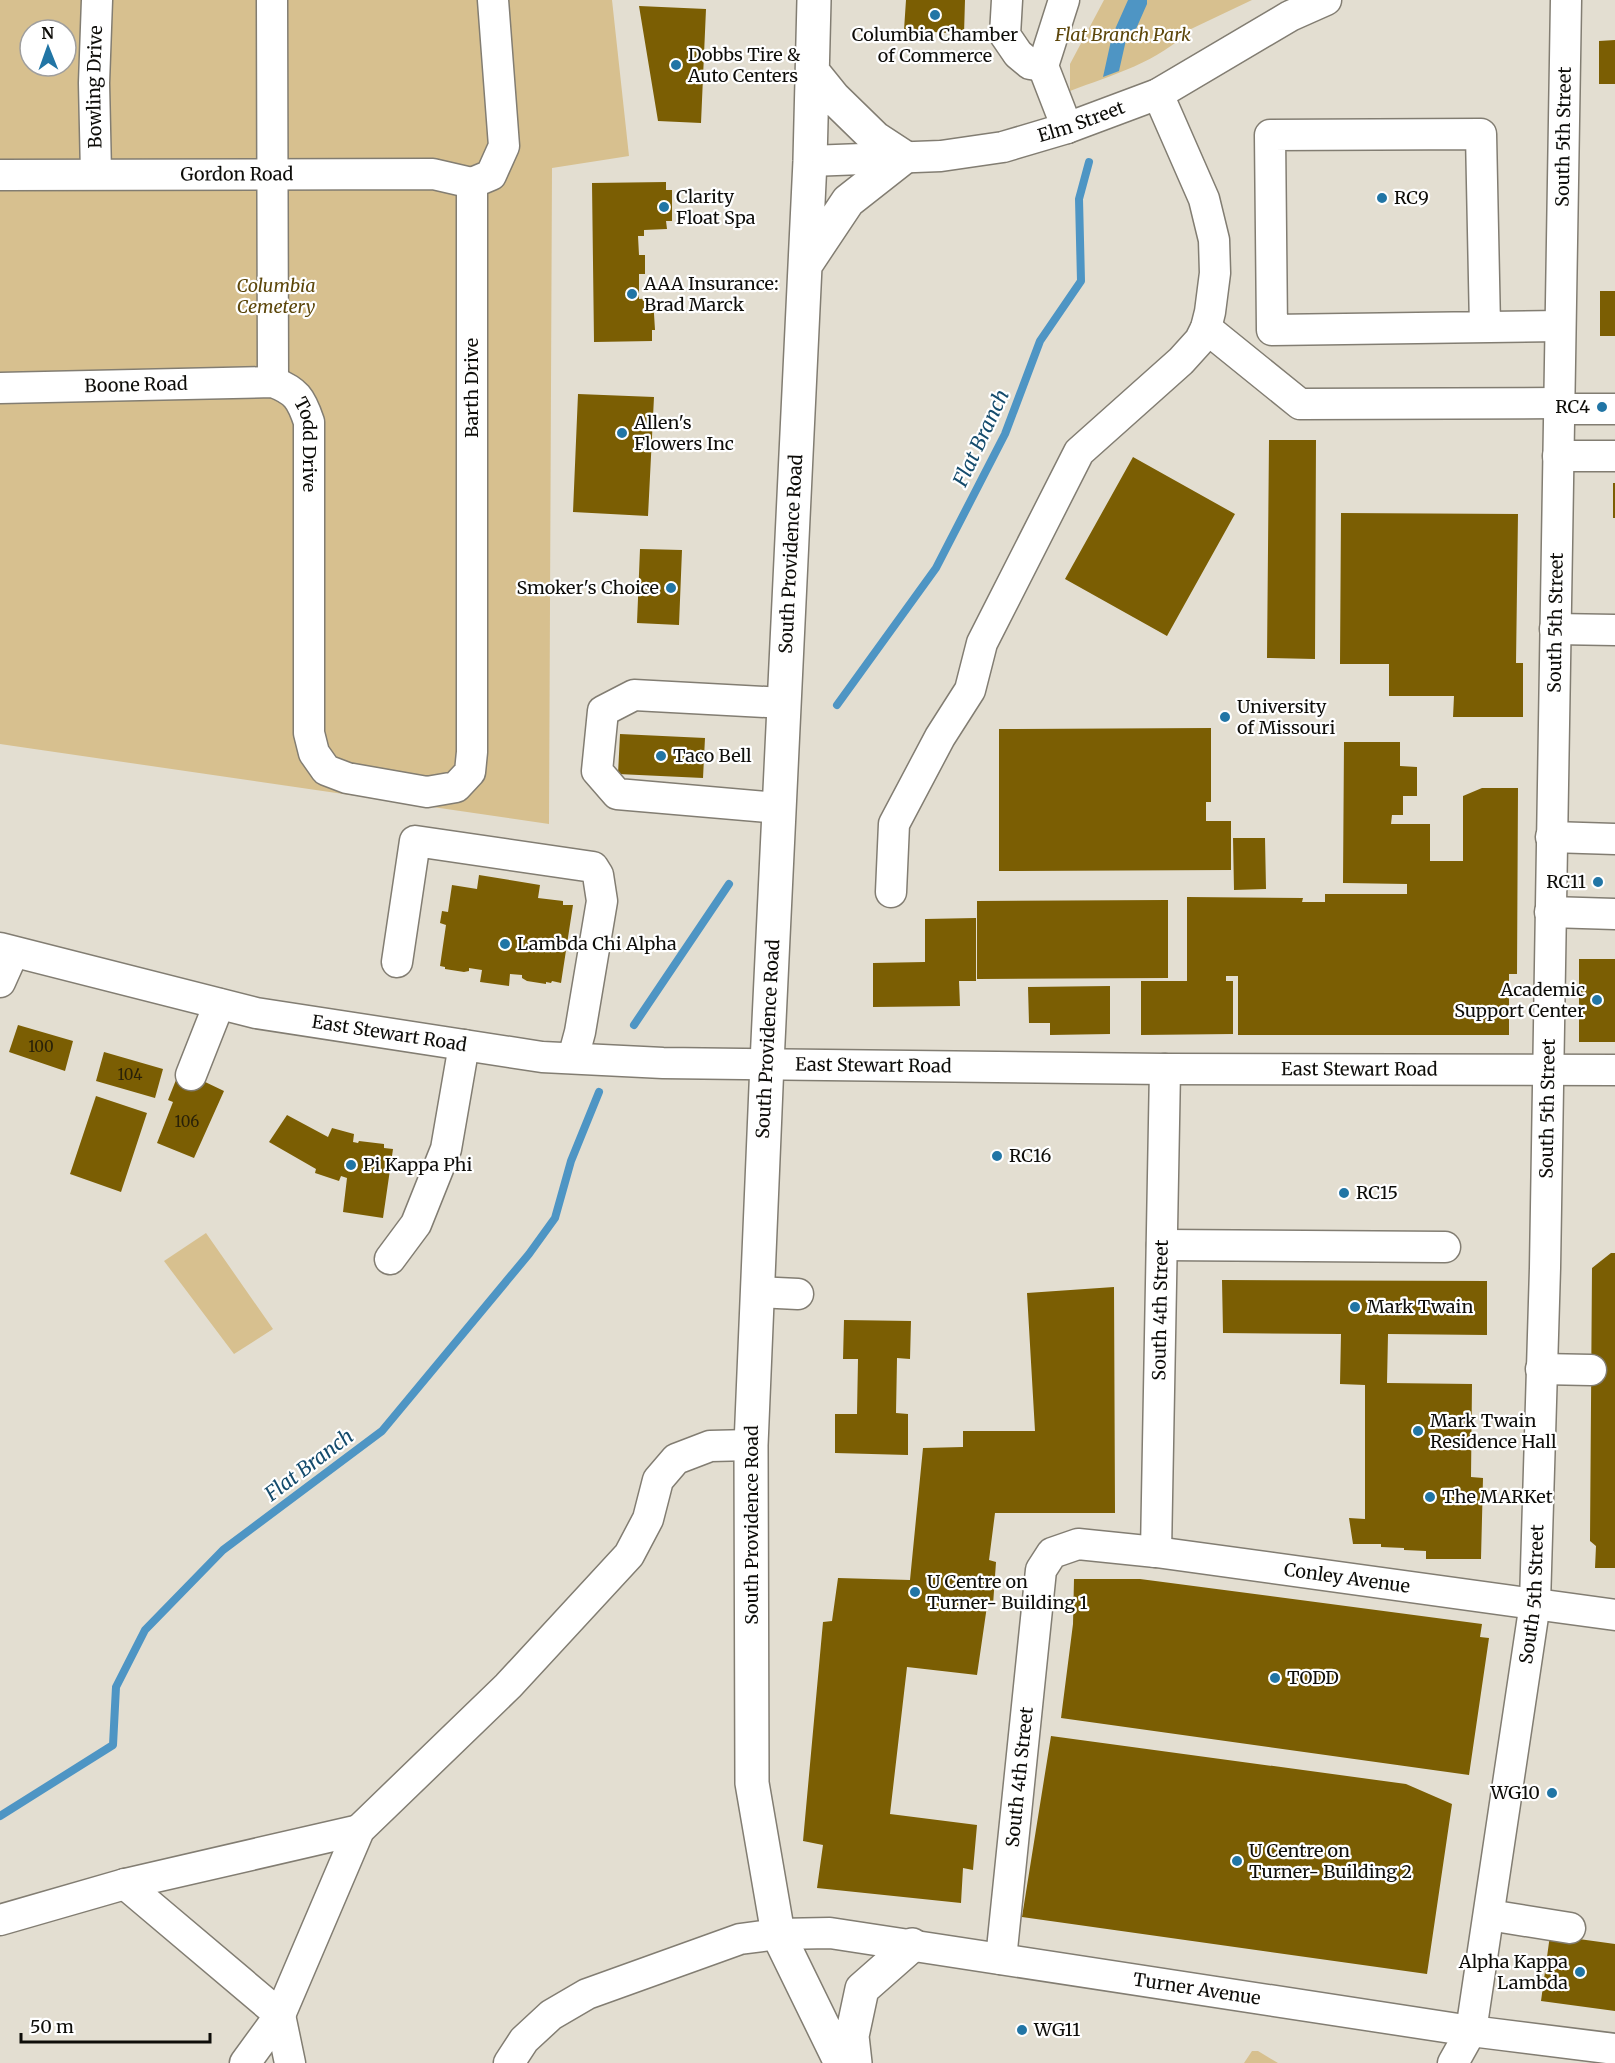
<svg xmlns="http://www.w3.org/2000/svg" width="1615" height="2063" font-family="Merriweather,serif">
<rect width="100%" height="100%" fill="#e3ded1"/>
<!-- green -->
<path fill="#d7c08f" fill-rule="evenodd" d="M 0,0 L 612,0 L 629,156 L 552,168 L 549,824 L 0,744 ZM 30,30 L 66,30 L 66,66 L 30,66 Z
M 1104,0 L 1252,0 L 1191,29 C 1159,62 1112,75 1070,91 L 1070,64 Z
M 206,1233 L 273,1329 L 234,1354 L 164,1261 Z
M 1252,2051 L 1258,2051 L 1278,2063 L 1244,2063 Z"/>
<!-- water -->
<path fill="#4e95c4" d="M 1128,0 L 1147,0 L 1147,4 L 1136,29 L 1126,40 L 1119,71 L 1103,77 L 1112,36 Z"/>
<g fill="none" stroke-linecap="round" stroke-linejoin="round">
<!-- stream -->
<path stroke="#4e95c4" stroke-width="8" d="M 837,705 L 936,568 L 1005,434 L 1040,341 L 1081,281 L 1079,199 L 1089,162
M 634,1025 L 729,884
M 0,1816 L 113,1745 L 116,1687 L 145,1630 L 223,1550 L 382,1431 L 529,1254 L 555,1218 L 571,1161 L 599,1092"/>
</g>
<!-- building -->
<path fill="#7b5e03" d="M 906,0 L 965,0 L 964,34 L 904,30 Z
M 639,6 L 706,9 L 701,123 L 658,121 Z
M 1615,40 L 1615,84 L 1599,84 L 1599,41 Z
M 666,182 L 666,190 L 672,190 L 672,221 L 666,221 L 667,229 L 644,230 L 644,236 L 638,236 L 639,255 L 645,255 L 645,274 L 639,274 L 639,299 L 653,298 L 655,330 L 652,330 L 652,341 L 594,342 L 592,183 Z
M 1600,291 L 1615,291 L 1615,336 L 1600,336 Z
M 578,394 L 654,397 L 648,516 L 573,512 Z
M 1269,440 L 1316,440 L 1315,659 L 1267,658 Z
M 1133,457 L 1235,514 L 1167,636 L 1065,579 Z
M 1613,483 L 1615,483 L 1615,518 L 1613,518 Z
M 1341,513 L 1518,514 L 1516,663 L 1523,663 L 1523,717 L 1453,717 L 1454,696 L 1389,696 L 1389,664 L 1340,664 Z
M 640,549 L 682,550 L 679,625 L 637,623 Z
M 1211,728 L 1211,802 L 1206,802 L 1206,821 L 1231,821 L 1231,870 L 999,871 L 999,729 Z
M 620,734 L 705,738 L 703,778 L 618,774 Z
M 1344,742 L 1400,742 L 1400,766 L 1417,767 L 1417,796 L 1403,796 L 1403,815 L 1392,815 L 1391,824 L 1430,824 L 1430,861 L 1463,861 L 1463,796 L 1482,788 L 1518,788 L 1517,974 L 1509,974 L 1509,1035 L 1238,1035 L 1238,976 L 1226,976 L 1226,981 L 1233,981 L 1233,1034 L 1141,1035 L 1141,981 L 1187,981 L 1187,897 L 1303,898 L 1302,902 L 1325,902 L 1325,894 L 1407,894 L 1407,884 L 1343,883 Z
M 1233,838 L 1265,838 L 1266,889 L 1234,890 Z
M 479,875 L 540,885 L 538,898 L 563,901 L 563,905 L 573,905 L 561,983 L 552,981 L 551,983 L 546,982 L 546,984 L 527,981 L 522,978 L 522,975 L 510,974 L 509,986 L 480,982 L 482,970 L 469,968 L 469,971 L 464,972 L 445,969 L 445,967 L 440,966 L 446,925 L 440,923 L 442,911 L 448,912 L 452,885 L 477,889 Z
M 1168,900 L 1168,978 L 977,979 L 977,901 Z
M 976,918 L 976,981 L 959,981 L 960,1006 L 873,1007 L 873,963 L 925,962 L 925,919 Z
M 1579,959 L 1615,959 L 1615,1042 L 1579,1042 Z
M 1110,986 L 1110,1034 L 1050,1035 L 1050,1023 L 1029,1023 L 1028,987 Z
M 18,1025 L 73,1041 L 65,1071 L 9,1052 Z
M 104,1052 L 163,1069 L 155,1098 L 96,1081 Z
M 180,1070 L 224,1091 L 194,1158 L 157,1143 L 173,1102 L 168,1100 Z
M 96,1096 L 147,1113 L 121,1192 L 70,1174 Z
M 287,1115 L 328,1137 L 332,1128 L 354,1134 L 353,1142 L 358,1143 L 359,1141 L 384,1144 L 384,1148 L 393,1149 L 383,1218 L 343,1212 L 347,1178 L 341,1176 L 339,1181 L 315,1173 L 316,1169 L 269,1142 Z
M 1611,1253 L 1615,1253 L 1615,1568 L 1595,1568 L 1596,1546 L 1590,1541 L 1592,1268 Z
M 1222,1280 L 1487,1281 L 1487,1335 L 1388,1334 L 1387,1383 L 1472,1384 L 1471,1477 L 1483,1478 L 1481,1559 L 1426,1559 L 1426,1551 L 1404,1550 L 1404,1548 L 1381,1547 L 1381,1544 L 1353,1544 L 1349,1518 L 1365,1519 L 1365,1385 L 1340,1384 L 1341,1334 L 1223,1333 Z
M 1114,1287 L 1115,1513 L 995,1513 L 989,1560 L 996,1562 L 993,1605 L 987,1606 L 977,1675 L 907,1667 L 890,1814 L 977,1825 L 973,1870 L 963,1868 L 961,1903 L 817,1888 L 823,1845 L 803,1841 L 823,1622 L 832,1621 L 838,1578 L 910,1580 L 923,1448 L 963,1447 L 963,1431 L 1035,1431 L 1027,1293 Z
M 844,1320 L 911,1321 L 910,1359 L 897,1358 L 896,1413 L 908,1414 L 908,1455 L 835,1453 L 835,1414 L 857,1414 L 858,1359 L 843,1359 Z
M 1074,1579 L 1140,1579 L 1482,1624 L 1480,1637 L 1489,1638 L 1469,1775 L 1061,1718 L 1073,1624 Z
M 1051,1736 L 1406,1784 L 1452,1804 L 1427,1974 L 1022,1917 Z
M 1550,1935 L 1615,1944 L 1615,2011 L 1541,2001 Z"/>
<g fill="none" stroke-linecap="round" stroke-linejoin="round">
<defs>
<g id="minor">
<path d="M 272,0 L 273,382"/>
<path d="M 1007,0 L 1005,35 L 1018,54 L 1030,64 L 1043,66"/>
<path d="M 1064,0 L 1043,66 L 1067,128"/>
<path id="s1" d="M 810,161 L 941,156 L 1003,147 L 1067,128 L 1158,94 L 1290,16 L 1326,0"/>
<path id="s2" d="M 96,174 L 94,83 L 97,0"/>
<path id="s3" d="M 0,175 L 433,174 L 472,183"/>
<path d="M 1485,327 L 1481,134 L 1270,135 L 1272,330 L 1560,326"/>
<path d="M 1206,328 L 1300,404 L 1559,403"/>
<path id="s4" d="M 0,388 L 273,382 C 296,391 301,398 309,422 L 309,733 L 314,753 L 326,770 L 347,778 L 427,792 L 456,787 L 470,772 L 472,752 L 472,183 L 491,175 L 504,146 L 493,0"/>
<path d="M 1559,409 L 1615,409"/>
<path d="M 1558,456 L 1615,456"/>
<path d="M 1555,629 L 1615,630"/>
<path d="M 779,808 L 617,794 L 597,771 L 603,711 L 634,695 L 784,703"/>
<path d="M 1551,837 L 1615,839"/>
<path d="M 891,892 L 894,824 L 940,737 L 970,690 L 982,643 L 1079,452 L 1181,361 L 1200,340 L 1206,328 L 1210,312 L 1215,273 L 1214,240 L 1204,199 L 1158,94"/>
<path d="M 1550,912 L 1615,914"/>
<path id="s5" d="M 0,948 L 256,1013 L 542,1057 L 663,1063 L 1165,1069 L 1615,1070"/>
<path d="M 397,962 L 415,841 L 593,867 L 598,875 L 602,901 L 580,1032 L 573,1058"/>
<path d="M 0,982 L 13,953"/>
<path d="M 191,1075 L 219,1004"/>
<path d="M 1162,1245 L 1445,1247"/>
<path d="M 390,1259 L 416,1224 L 446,1149 L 464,1045"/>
<path d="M 758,1292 L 798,1294"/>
<path d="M 1541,1369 L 1591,1370"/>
<path id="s6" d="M 1156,1552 L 1165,1069"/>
<path d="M 125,1884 L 280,2015 L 290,2063"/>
<path d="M 1489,1915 L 1570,1928"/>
<path d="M 0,1920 L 125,1884 L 359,1830"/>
<path id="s7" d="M 1001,1959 L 1041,1570 L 1052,1553 L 1078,1544 L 1156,1552 L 1615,1615"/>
<path d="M 245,2063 L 280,2015 L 359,1830 L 508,1686 L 629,1555 L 648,1519 L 658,1480 L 676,1459 L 710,1446 L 751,1445"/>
<path id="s8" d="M 509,2063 L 524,2040 L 551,2015 L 587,1994 L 740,1939 L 778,1934 L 830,1933 L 1471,2031 L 1615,2049"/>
<path id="s9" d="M 1453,2063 L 1471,2031 L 1535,1603 L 1545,1268 L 1566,0"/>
</g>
<path id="major" d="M 814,0 L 810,161 L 767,1063 L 751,1445 L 752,1783 L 778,1934 L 841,2063
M 806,264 L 848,201 L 904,157 L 875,138 L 834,98 L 813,72
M 855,2063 L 852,2036 L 862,1989 L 912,1945"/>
</defs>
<!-- minor casing -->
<use href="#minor" stroke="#827d72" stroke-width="33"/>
<!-- major casing -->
<use href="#major" stroke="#827d72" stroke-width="36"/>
<!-- minor -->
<use href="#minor" stroke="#fff" stroke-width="30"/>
<!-- major -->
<use href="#major" stroke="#fff" stroke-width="33"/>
</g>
<!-- markers -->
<g fill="#2175a5" stroke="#fff" stroke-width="2">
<circle cx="935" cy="15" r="6"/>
<circle cx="676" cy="65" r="6"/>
<circle cx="1382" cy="198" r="6"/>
<circle cx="664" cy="207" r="6"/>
<circle cx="632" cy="294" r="6"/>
<circle cx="1602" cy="407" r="6"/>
<circle cx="622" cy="433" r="6"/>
<circle cx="671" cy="588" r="6"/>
<circle cx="1225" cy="717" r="6"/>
<circle cx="661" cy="756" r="6"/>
<circle cx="1598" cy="882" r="6"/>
<circle cx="505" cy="944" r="6"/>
<circle cx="1597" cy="1000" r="6"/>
<circle cx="997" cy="1156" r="6"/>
<circle cx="351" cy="1165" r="6"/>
<circle cx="1344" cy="1193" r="6"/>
<circle cx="1355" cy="1307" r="6"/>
<circle cx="1418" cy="1431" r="6"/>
<circle cx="1430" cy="1497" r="6"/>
<circle cx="915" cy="1592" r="6"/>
<circle cx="1275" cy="1678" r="6"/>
<circle cx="1552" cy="1793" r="6"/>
<circle cx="1237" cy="1861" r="6"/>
<circle cx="1580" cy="1972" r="6"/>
<circle cx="1022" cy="2030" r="6"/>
</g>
<g text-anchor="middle" stroke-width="4.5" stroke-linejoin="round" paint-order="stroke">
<!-- number labels -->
<g font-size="15" fill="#292108">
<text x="41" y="1052">100</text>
<text x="130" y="1080">104</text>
<text x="187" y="1127">106</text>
</g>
<!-- poi labels -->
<g font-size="18" fill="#0e0d09" stroke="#fff" text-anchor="start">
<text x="935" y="41" text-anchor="middle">Columbia Chamber<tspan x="935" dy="21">of Commerce</tspan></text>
<text x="688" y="61">Dobbs Tire &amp;<tspan x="688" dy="21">Auto Centers</tspan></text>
<text x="676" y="203">Clarity<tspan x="676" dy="21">Float Spa</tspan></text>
<text x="1394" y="204">RC9</text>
<text x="644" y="290">AAA Insurance:<tspan x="644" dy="21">Brad Marck</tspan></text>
<text x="1590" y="413" text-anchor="end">RC4</text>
<text x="634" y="429">Allen's<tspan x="634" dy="21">Flowers Inc</tspan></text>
<text x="659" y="594" text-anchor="end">Smoker's Choice</text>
<text x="1237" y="713">University<tspan x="1237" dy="21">of Missouri</tspan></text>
<text x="673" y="762">Taco Bell</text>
<text x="1586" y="888" text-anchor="end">RC11</text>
<text x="517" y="950">Lambda Chi Alpha</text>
<text x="1585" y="996" text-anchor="end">Academic<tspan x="1585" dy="21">Support Center</tspan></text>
<text x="1009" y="1162">RC16</text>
<text x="363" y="1171">Pi Kappa Phi</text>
<text x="1356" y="1199">RC15</text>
<text x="1367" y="1313">Mark Twain</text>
<text x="1430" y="1427">Mark Twain<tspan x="1430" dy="21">Residence Hall</tspan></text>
<text x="1442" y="1503">The MARKet</text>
<text x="927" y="1588">U Centre on<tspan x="927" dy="21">Turner- Building 1</tspan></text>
<text x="1287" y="1684">TODD</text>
<text x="1540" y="1799" text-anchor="end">WG10</text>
<text x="1249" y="1857">U Centre on<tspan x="1249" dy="21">Turner- Building 2</tspan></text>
<text x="1568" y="1968" text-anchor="end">Alpha Kappa<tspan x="1568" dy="21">Lambda</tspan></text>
<text x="1034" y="2036">WG11</text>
</g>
<!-- park labels -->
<g font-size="18" font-style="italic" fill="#5c460a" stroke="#fff">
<text x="1123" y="41">Flat Branch Park</text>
<text x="276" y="292">Columbia<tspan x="276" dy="21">Cemetery</tspan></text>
</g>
<!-- street labels -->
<g font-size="18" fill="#0e0d09" stroke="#fff">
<text dy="6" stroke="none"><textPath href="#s2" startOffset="87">Bowling Drive</textPath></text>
<text dy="6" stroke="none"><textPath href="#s1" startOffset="276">Elm Street</textPath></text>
<text dy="6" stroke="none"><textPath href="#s9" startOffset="1936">South 5th Street</textPath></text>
<text dy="6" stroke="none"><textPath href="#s3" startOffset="237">Gordon Road</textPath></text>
<text dy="6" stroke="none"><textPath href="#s4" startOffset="136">Boone Road</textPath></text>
<text transform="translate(472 388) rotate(-90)" y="6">Barth Drive</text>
<text dy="6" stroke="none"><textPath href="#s4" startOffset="352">Todd Drive</textPath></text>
<text transform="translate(791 554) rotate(-87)" y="6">South Providence Road</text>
<text dy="6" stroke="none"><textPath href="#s9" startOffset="1450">South 5th Street</textPath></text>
<text dy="6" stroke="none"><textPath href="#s5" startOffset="399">East Stewart Road</textPath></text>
<text transform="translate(768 1039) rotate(-87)" y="6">South Providence Road</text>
<text dy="6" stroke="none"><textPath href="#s5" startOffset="885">East Stewart Road</textPath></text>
<text dy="6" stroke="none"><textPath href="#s5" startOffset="1371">East Stewart Road</textPath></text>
<text dy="6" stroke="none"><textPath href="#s9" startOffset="964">South 5th Street</textPath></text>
<text dy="6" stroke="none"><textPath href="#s6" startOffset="242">South 4th Street</textPath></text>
<text transform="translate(752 1525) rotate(-90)" y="6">South Providence Road</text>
<text dy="6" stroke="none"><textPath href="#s7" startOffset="710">Conley Avenue</textPath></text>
<text dy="6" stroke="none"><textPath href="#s9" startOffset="478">South 5th Street</textPath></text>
<text dy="6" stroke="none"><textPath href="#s7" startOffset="183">South 4th Street</textPath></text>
<text dy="6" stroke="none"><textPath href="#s8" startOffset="730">Turner Avenue</textPath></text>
</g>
<!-- water labels -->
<g font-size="20" font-style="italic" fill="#144b6c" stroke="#fff">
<text transform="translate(981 438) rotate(-65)" y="7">Flat Branch</text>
<text transform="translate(309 1465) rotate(-37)" y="7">Flat Branch</text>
</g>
</g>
<!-- north arrow -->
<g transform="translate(48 48) rotate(359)"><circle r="28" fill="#ffffff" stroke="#9f9e9d" stroke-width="1.5"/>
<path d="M0-4.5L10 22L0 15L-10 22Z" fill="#2175a5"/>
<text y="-9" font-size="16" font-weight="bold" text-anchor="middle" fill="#0e0d09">N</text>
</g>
<!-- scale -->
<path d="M21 2033v9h189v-9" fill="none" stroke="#0e0d09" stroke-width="3"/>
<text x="30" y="2033" font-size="18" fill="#0e0d09" stroke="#ffffff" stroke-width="4.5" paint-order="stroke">50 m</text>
</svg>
